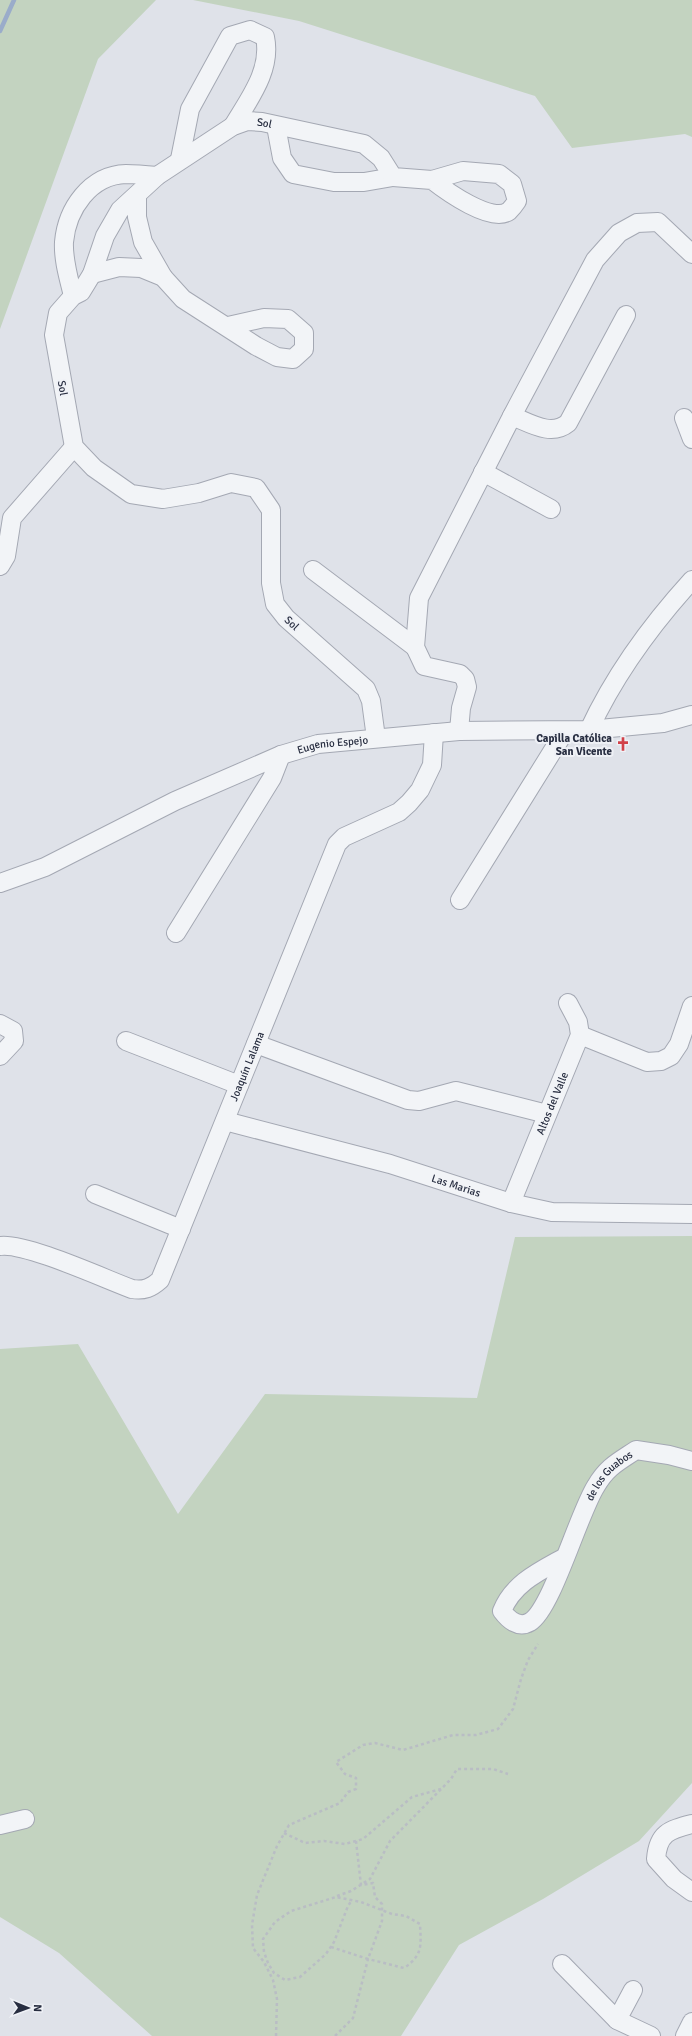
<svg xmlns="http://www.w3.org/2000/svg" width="692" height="2036" font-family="Signika,sans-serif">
<rect width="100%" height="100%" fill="#dfe2e9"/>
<!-- green -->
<path fill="#c3d3c0" d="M 0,0 L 156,0 L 98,59 L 0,329 Z
M 193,0 L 692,0 L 692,137 L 685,134 L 572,148 L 535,96 L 299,21 Z
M 692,1236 L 692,1783 L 639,1841 L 543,1899 L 459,1945 L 401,2036 L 152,2036 L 59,1953 L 0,1917 L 0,1349 L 78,1344 L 178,1514 L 265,1394 L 477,1398 L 515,1237 Z"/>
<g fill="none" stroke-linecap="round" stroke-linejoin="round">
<!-- stream -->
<path stroke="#9aacca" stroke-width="4.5" d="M 0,31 L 14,0"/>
<defs>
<g id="minor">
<path d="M 276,126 L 282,158 L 293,174 L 334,182 L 364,182 L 393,177"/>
<path d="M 180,159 L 190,109 L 230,36 L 250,30 L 265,37 C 272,70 249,99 233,126"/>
<path d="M 137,195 L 137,217 L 143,242 L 163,277"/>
<path d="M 92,274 L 119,267 L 141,268 L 163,277 L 183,299 L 256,346 L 277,357 L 293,359 L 304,349 L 304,333 L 288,319 L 264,318 L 228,326"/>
<path d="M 73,296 C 69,279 63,260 64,242 C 67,209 90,175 126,174 C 136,174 147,175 157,176"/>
<path d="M 512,416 C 530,423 551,437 568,423 L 626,315"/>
<path d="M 684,418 L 692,439"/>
<path d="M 483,472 L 551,509"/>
<path d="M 0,566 L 6,556 L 12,518 L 74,447"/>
<path d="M 313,570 L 415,647"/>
<path d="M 589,730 C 615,674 651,625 692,580"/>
<path d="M 459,731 L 461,708 L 467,687 L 465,679 L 460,674 L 424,666 L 415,647 L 419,598 L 512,416 L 595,260 L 619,233 L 637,223 L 658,222 L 692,254"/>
<path id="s1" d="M 376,738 L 371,701 L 366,689 L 286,618 L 275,604 L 271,583 L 271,510 L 256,488 L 231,483 L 199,493 L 163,499 L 131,494 L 94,468 L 74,447 L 54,335 L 58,313 L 73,296 L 81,292 L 92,274 L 105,236 L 120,210 L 157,176 L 233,126 L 247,121 L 262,122 L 364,144 L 381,158 L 393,177 L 432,180 L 463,171 L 499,174 L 512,184 L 517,201 C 515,204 512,208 509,211 C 492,224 446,191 432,180"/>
<path id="s2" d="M 0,883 L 45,867 L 175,801 L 281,755 L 318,744 L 459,731 L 589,730 L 663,723 L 692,715"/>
<path d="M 460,900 L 565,731"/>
<path d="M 176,933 L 272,778 L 281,755"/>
<path d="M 0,1024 L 13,1031 L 14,1041 L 0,1056"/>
<path d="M 580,1035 L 647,1062 L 661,1061 L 671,1056 L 679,1044 L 692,1006"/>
<path d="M 126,1041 L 239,1085"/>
<path d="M 256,1044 L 408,1100 L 419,1101 L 456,1091 L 547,1114"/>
<path id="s3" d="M 225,1121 L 390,1164 L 511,1203 L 552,1212 L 692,1214"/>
<path d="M 95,1194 L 181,1229"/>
<path id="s4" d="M 511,1203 L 580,1035 L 578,1022 L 568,1003"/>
<path id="s5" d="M 0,1246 C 24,1242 105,1279 132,1289 C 144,1291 151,1288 160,1280 L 337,844 L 344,837 L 399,812 L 409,803 L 420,790 L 432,765 L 434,733"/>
<path id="s6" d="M 565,1557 C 540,1571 513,1583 502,1611 C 508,1619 518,1629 530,1622 C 552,1609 579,1512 596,1486 C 607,1467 618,1462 636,1450 L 669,1455 L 692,1461"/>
<path d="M 692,1824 C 669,1830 658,1833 656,1859 L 674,1879 L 692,1892"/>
<path d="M 0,1825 L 25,1819"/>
<path d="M 562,1964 L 617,2020"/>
<path d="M 633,1990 L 617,2020 L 651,2036"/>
<path d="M 685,2036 L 692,2022"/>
</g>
</defs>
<!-- minor casing -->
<use href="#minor" stroke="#a4a8b3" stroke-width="20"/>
<!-- path -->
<path stroke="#b9bdc4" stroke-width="2.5" stroke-dasharray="3 3" stroke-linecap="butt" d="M 284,1833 L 305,1843 L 324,1841 L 345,1844 L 363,1839 L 412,1797 L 441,1789
M 337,1896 L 351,1891 L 370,1879 L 390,1841 L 451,1779 L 457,1769 L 493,1769 L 508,1774
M 331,1947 L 368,1959 L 382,1921 L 382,1904 L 375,1897 L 373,1883 L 361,1885 L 356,1841
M 276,2036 L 277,1999 L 273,1980 L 264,1962 L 253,1948 L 252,1925 L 257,1895 L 277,1846 L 289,1825 L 340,1803 L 348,1792 L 356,1789 L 356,1778 L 345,1774 L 336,1762 L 363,1745 L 375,1743 L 403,1750 L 453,1735 L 476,1735 L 498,1729 L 513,1709 L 521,1679 L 528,1660 L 538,1644
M 335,2036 L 353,2018 L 368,1959 L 404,1968 C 423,1955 421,1946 420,1924 L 406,1916 L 392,1914 L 361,1902 L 336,1897 L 291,1911 L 275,1922 L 263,1939 L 264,1952 L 268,1963 L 274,1973 L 285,1980 L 300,1977 L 326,1954 L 334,1942 L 348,1906 L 352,1900"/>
<!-- minor -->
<use href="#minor" stroke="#f2f4f7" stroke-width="18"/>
</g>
<!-- icons -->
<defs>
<symbol id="church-bare" viewBox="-9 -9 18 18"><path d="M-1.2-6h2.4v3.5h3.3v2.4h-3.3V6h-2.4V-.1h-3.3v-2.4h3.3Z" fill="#d14149" stroke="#eff1f6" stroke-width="2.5" paint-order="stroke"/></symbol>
</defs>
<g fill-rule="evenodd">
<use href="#church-bare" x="613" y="734" width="20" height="20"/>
</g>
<g text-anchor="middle" stroke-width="4" stroke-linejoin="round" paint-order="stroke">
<!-- street labels -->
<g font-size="11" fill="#282e41" stroke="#eff1f6">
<text dy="4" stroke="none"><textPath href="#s1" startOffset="931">Sol</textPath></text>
<text transform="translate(63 388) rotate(80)" y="4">Sol</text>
<text transform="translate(292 623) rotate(43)" y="4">Sol</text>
<text dy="4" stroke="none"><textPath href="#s2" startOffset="362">Eugenio Espejo</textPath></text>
<text dy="4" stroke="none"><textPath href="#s5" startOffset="401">Joaquín Lalama</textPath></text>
<text dy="4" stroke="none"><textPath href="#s4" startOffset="108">Altos del Valle</textPath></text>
<text dy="4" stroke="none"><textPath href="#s3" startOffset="240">Las Marias</textPath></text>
<text dy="4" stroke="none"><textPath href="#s6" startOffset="287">de los Guabos</textPath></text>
</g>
<!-- poi labels -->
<g font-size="11" font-weight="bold" fill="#282e41" stroke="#eff1f6" text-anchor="end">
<text x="612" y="742">Capilla Católica<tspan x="612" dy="13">San Vicente</tspan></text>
</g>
</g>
<!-- north arrow -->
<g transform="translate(28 2008) rotate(91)" stroke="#eff1f6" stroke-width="3" paint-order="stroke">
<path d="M0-3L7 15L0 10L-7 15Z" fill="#282e41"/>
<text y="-6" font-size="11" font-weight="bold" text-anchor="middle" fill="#282e41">N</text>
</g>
</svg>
